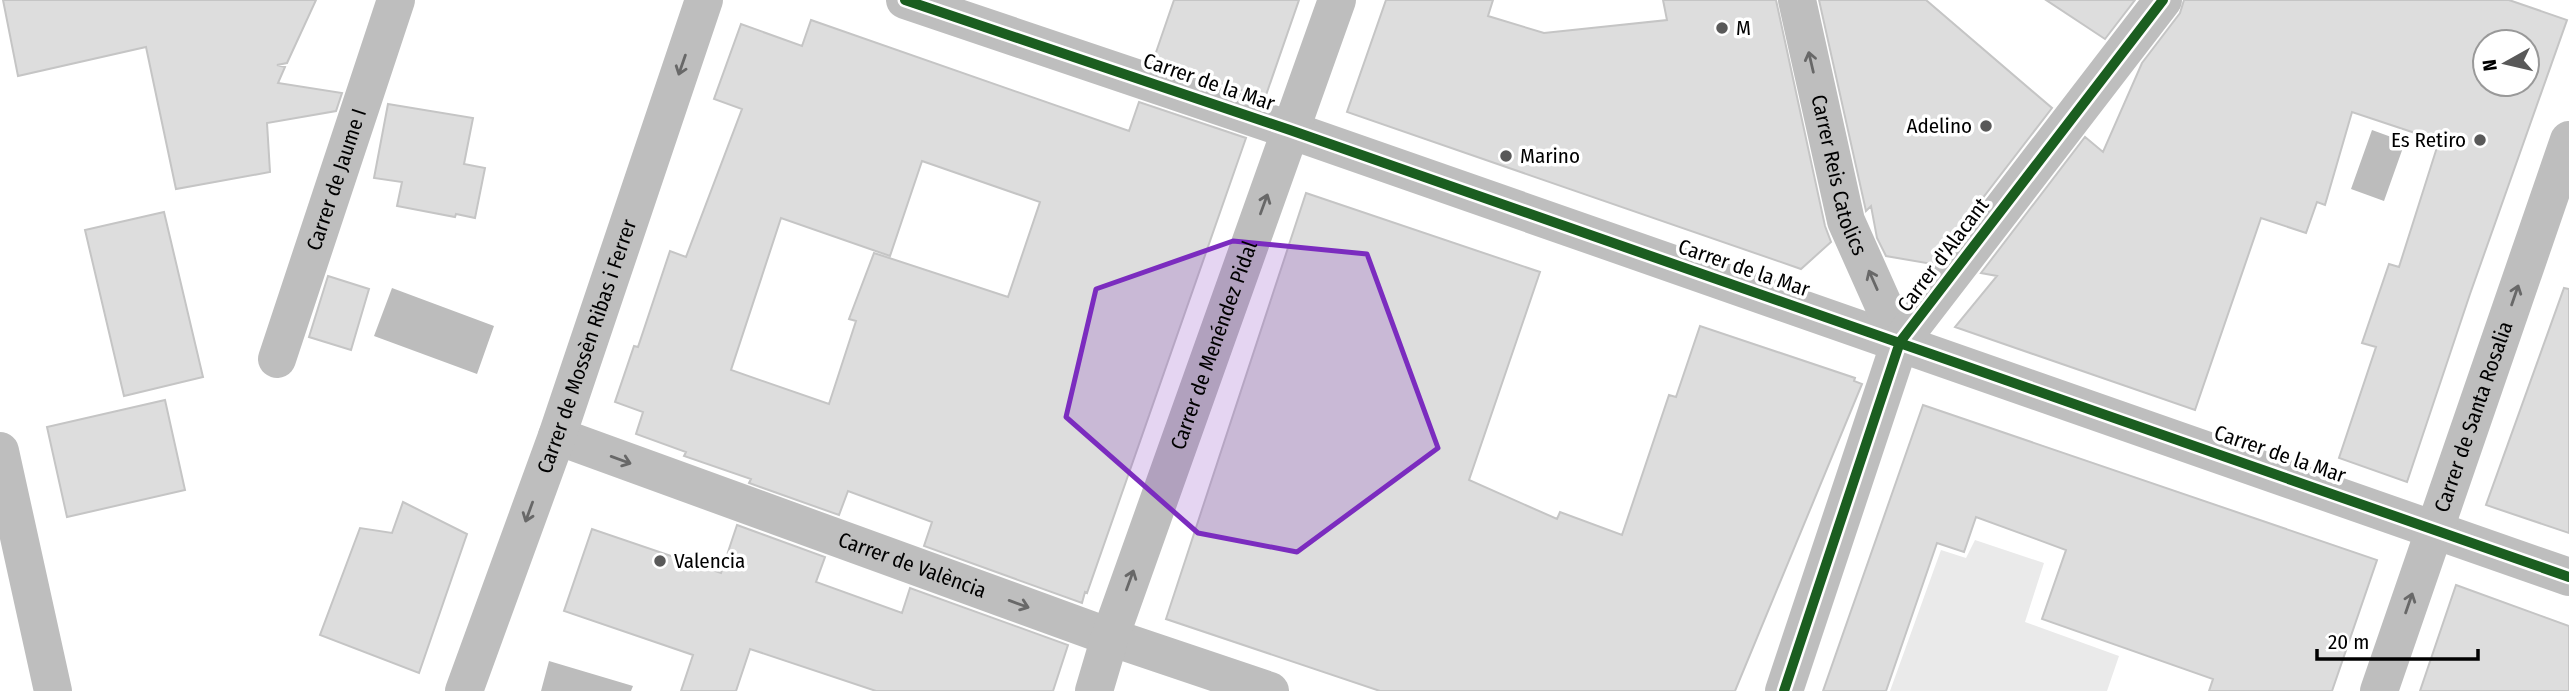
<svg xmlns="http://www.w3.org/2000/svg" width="2569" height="691" font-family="'Fira Sans Condensed',sans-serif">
<rect width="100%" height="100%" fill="#fff"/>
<!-- green -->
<path fill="#eaeaea" d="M 1975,540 L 2044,563 L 2025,622 L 2119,656 L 2107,691 L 1890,691 L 1941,550 L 1966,558 Z"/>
<!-- water -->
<path fill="#bcbcbc" d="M 2372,130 L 2405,142 L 2384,201 L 2351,189 Z
M 392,288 L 494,326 L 477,374 L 374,336 Z
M 549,661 L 633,686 L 631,691 L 541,691 Z"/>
<!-- building -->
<path fill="#ddd" stroke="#c5c5c5" stroke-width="2" fill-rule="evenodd" d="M 3,0 L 316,0 L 287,63 L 277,65 L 285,67 L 278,83 L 342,93 L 336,111 L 267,123 L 270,172 L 176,189 L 146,47 L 18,76 Z
M 1174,0 L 1299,0 L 1265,98 L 1153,61 Z
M 1386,0 L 1493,0 L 1488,16 L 1544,33 L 1667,20 L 1663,0 L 1776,0 L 1825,226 L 1831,242 L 1801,269 L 1347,112 Z
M 1819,0 L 1926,0 L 2052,108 L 1932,264 L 1886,256 L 1877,238 L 1871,206 L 1866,211 Z
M 2046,0 L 2135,0 L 2105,39 Z
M 2184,0 L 2509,0 L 2567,20 L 2470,294 L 2407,482 L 2339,458 L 2376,347 L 2362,343 L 2389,264 L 2399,267 L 2439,141 L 2352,112 L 2325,205 L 2317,202 L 2306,233 L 2261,218 L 2195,410 L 1955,327 L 1997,276 L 1981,273 L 2085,137 L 2103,152 L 2142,63 L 2180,13 ZM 2485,42 L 2527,42 L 2527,84 L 2485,84 Z
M 811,20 L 1129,131 L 1139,102 L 1246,138 L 1087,593 L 1085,592 L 1082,603 L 924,546 L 932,522 L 848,491 L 839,515 L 749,483 L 751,479 L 684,456 L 686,452 L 636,434 L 643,412 L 615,402 L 634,346 L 638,347 L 670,251 L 686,257 L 742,109 L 714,99 L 741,24 L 802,46 ZM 922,161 L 1040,202 L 1008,297 L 874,253 L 849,319 L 856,321 L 829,404 L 731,370 L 781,218 L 890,256 Z
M 388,104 L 473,118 L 464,164 L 485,168 L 475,218 L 456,214 L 455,217 L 397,206 L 402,182 L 374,178 Z
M 1306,193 L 1540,272 L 1469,480 L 1557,519 L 1560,512 L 1622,535 L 1669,395 L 1676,397 L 1700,326 L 1855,378 L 1854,381 L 1862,384 L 1735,691 L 1380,691 L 1166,619 Z
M 164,212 L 203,377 L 124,396 L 85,230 Z
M 328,276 L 369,289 L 351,350 L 309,337 Z
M 2564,288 L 2569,289 L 2569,533 L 2486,505 Z
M 165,400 L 185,490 L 67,517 L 47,427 Z
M 1923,405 L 2377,560 L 2332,691 L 2209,691 L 2213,679 L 2042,619 L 2066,550 L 1976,517 L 1964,552 L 1937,543 L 1886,691 L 1823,691 Z
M 403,502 L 467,534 L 419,673 L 320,635 L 360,528 L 392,533 Z
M 737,525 L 825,557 L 816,582 L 902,613 L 910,588 L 1068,645 L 1053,691 L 876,691 L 750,649 L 736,691 L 681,691 L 693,655 L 564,611 L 592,529 L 721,573 Z
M 2456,585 L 2569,626 L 2569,691 L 2420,691 Z"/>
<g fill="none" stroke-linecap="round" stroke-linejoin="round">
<!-- minor -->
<g stroke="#bebebe" stroke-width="38">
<path d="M 905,0 L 1290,130 L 2569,577"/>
<path id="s1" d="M 1797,0 L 1846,221 L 1900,342"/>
<path id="s2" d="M 277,359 L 396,0"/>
<path id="s3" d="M 557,436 L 1110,637 L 1270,691"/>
<path d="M 0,451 L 53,691"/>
<path id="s4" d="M 464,691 L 557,436 L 704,0"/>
<path id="s5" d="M 1094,691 L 1110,637 L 1337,0"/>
<path d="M 1784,691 L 1900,342 L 2163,0"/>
<path id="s6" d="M 2379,691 L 2569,140"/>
</g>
<defs>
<path id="cycleway" d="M 905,0 L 1290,130 L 2569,577
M 1784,691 L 1900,342 L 2163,0"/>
</defs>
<!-- cycleway casing -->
<use href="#cycleway" stroke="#fff" stroke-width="15"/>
<!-- cycleway -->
<use href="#cycleway" stroke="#1b5e20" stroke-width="10"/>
</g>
<!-- one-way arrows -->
<defs><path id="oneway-shaft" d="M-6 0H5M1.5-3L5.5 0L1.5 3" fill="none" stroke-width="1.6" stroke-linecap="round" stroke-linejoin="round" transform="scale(1.75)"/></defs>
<g stroke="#686868">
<use href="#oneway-shaft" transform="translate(1811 62) rotate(-103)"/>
<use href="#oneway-shaft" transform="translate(682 65) rotate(109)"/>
<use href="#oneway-shaft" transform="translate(1264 204) rotate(-70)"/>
<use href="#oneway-shaft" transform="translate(1873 280) rotate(-114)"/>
<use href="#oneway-shaft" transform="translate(2515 295) rotate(-71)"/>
<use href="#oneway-shaft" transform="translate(621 460) rotate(20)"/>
<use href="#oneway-shaft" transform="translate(529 512) rotate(110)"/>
<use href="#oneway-shaft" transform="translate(1130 580) rotate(-70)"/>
<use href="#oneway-shaft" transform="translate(2409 603) rotate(-71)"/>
<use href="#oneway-shaft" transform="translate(1019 604) rotate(20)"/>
</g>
<!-- marked area -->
<path fill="#7b2cbf" fill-opacity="0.2" stroke="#7b2cbf" stroke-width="5" stroke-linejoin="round" d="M 1233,241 L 1367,254 L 1438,448 L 1297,552 L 1198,533 L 1066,417 L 1096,289 Z"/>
<!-- markers -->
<g fill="#595959" stroke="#fff" stroke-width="2.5">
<circle cx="1722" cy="28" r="7"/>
<circle cx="1986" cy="126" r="7"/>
<circle cx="2480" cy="140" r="7"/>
<circle cx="1506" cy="156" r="7"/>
<circle cx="660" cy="561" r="7"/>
</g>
<g text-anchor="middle" stroke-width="7" stroke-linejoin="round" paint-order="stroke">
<!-- poi labels -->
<g font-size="21" fill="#000" stroke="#fff" text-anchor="start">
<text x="1736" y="35">M</text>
<text x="1972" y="133" text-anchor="end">Adelino</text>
<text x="2466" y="147" text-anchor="end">Es Retiro</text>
<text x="1520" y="163">Marino</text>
<text x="674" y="568">Valencia</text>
</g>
<!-- street labels -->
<g font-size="21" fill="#000" stroke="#fff">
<text transform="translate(1209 82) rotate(19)" y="7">Carrer de la Mar</text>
<text dy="7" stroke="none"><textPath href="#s1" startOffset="180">Carrer Reis Catolics</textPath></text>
<text dy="7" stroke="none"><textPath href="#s2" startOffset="189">Carrer de Jaume I</textPath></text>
<text transform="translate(1943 255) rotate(-53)" y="7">Carrer d'Alacant</text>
<text transform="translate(1744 268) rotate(19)" y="7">Carrer de la Mar</text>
<text dy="7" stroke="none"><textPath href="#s5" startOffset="366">Carrer de Menéndez Pidal</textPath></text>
<text dy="7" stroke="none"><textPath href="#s4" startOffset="366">Carrer de Mossèn Ribas i Ferrer</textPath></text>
<text dy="7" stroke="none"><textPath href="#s6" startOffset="290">Carrer de Santa Rosalia</textPath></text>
<text transform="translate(2280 454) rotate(19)" y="7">Carrer de la Mar</text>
<text dy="7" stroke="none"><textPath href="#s3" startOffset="378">Carrer de València</textPath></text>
</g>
</g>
<!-- north arrow -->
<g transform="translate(2506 63) rotate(262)"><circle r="33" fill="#ffffff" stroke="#999999" stroke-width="2"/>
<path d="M0-5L12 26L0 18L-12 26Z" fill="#595959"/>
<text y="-10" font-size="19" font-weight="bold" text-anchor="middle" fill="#000000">N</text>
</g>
<!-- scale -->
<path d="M2317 649v10h161v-10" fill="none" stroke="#000000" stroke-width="3.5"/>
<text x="2328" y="649" font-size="21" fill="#000000" stroke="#ffffff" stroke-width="5" paint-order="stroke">20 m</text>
</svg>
